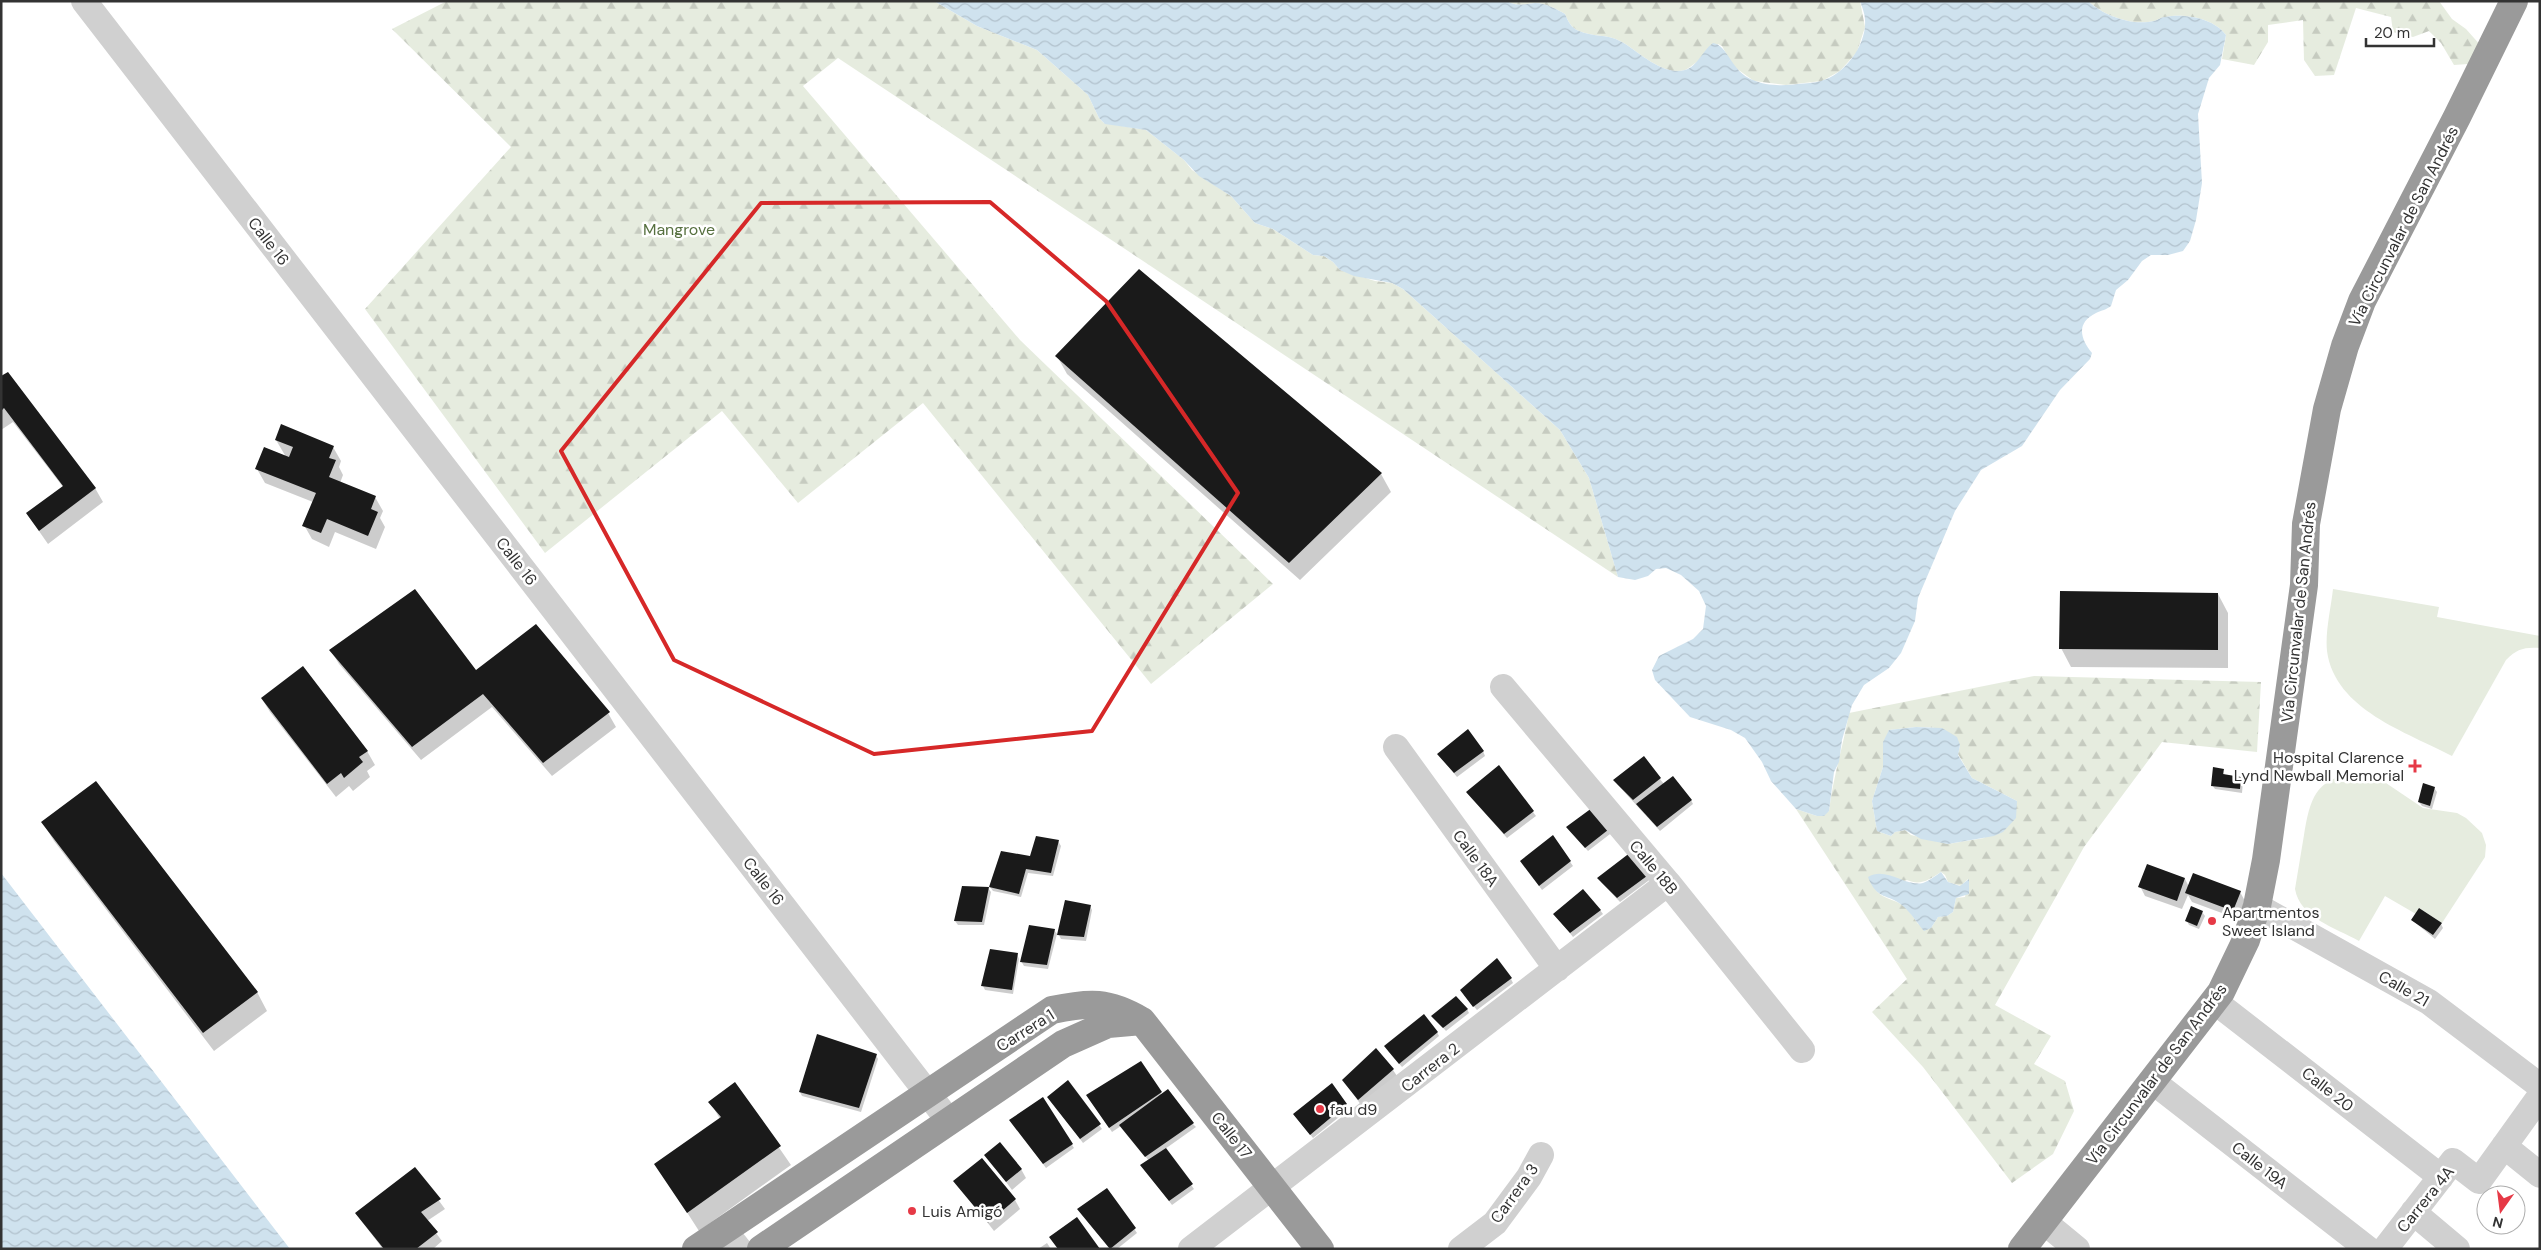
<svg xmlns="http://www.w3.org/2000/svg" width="2541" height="1250" font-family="'DM Sans',sans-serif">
<defs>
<pattern id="forest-firs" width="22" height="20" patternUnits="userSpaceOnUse" patternTransform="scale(1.25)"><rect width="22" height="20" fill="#e6ecdf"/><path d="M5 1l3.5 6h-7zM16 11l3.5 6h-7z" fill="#c6cbc0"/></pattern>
<pattern id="water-waves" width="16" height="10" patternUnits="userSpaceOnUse" patternTransform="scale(1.25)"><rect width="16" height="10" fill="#cfe2ee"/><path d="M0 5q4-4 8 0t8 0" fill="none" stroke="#b2c2cd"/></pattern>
</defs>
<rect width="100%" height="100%" fill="#fff"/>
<!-- green -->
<path fill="#e6ecdf" d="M 2333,589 L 2439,607 L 2437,617 L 2540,636 L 2540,648 C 2524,647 2517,649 2506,660 L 2452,756 C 2407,732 2335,710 2327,651 C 2325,632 2331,608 2333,589 Z
M 2355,773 L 2380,779 L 2423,808 L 2457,813 L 2466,818 L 2482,833 L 2486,845 L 2485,857 L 2442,923 L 2419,908 L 2416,914 L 2385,896 L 2359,941 C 2336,928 2300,918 2295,889 C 2298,871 2301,853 2304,835 C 2310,799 2315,779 2355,773 Z"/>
<!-- forest -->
<path fill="url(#forest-firs)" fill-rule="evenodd" d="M 447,1 L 934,1 L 977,26 L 1037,50 L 1088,95 L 1099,118 L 1104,123 L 1146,130 L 1184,160 L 1192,170 L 1231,196 L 1255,223 L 1273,229 L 1313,255 L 1324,256 L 1333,262 L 1340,270 L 1375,281 L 1392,283 L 1403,289 L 1560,430 L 1589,478 L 1618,577 L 838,58 L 803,86 L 1020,340 L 1273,584 L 1151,684 L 923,403 L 798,503 L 722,411 L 545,553 L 365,309 L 511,147 L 392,29 Z
M 1507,1 L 1860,1 L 1865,27 L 1857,52 L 1840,71 L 1822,81 L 1786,85 L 1754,81 L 1733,66 L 1722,46 L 1718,44 C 1712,49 1691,68 1685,70 C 1661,76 1639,51 1620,41 C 1607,34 1592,37 1579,31 C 1571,28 1568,21 1565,14 C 1556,9 1546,3 1535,3 C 1525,4 1516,7 1507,1 Z
M 2088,1 L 2439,1 L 2452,19 L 2466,29 L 2482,47 L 2468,64 L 2454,65 L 2441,43 L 2429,31 L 2413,37 L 2393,32 L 2391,17 L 2356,8 L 2334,75 L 2315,76 L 2304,60 L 2303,20 L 2268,25 L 2268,42 L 2254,65 L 2222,59 L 2226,35 C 2214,18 2184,13 2165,17 C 2161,17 2158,20 2154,21 C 2132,26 2104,16 2088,1 Z
M 2034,676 L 2261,682 L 2257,752 L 2162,742 L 2084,847 L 1995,1005 L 2051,1036 L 2034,1064 L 2065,1081 L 2074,1111 L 2053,1154 L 2012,1183 L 1923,1067 L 1872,1012 L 1907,979 L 1796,809 L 1817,816 L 1829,811 C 1833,777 1843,747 1849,713 ZM 1916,727 C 1939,728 1944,726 1960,745 L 1958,754 L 1972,778 L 2017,801 L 1984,838 L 1948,844 L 1911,835 L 1905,830 L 1895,832 L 1891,836 L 1877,831 L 1872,801 L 1883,767 L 1889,730 ZM 1941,872 L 1945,875 L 1948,882 L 1961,886 L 1968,879 L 1965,897 L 1956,898 L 1953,912 L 1947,916 L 1938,917 L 1931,928 L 1918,924 C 1913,916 1908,908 1899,903 C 1891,899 1880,897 1875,889 L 1907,880 C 1920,886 1929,880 1941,872 Z"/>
<!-- water -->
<path fill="url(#water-waves)" d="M 934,1 L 1507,1 C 1516,7 1525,4 1535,3 C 1546,3 1556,9 1565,14 C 1568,21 1571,28 1579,31 C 1592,37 1607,34 1620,41 C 1639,51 1661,76 1685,70 C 1697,67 1703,50 1713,43 C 1728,45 1731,72 1753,80 C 1766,86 1784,86 1798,84 C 1806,83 1814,83 1821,81 C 1845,75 1867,44 1865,20 C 1865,14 1862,7 1860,1 L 1973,1 L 1991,3 L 2000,1 L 2088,1 C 2104,16 2132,26 2154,21 C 2158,20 2161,17 2165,17 C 2184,13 2214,18 2226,35 L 2220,65 L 2209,78 L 2198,114 L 2202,183 L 2196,220 L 2190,241 L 2183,251 L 2168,255 L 2151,255 L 2142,261 L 2128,280 L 2116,290 L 2111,306 C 2106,310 2102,310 2096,313 C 2076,323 2080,338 2092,353 L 2090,359 L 2060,390 L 2022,446 L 1981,470 L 1955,511 L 1918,598 L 1915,621 L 1901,653 L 1889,668 L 1864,685 L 1852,705 L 1842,740 L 1839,762 L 1834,772 L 1829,811 L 1824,816 L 1817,816 L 1796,809 L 1771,781 L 1762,762 L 1745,738 L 1731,730 L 1690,717 L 1655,680 L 1652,670 L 1659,656 L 1693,639 L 1703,629 L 1706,606 L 1699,591 L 1681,575 L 1666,568 L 1656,569 L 1648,576 L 1635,580 L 1618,577 L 1589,478 L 1560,430 L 1403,289 L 1392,283 L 1354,276 L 1340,270 L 1333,262 L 1324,256 L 1313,255 L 1273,229 L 1255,223 L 1231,196 L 1199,176 L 1184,160 L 1146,130 L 1105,124 L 1099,118 L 1088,95 L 1037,50 L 977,26 Z
M 1916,727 L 1942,728 L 1957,737 L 1960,745 L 1958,755 L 1972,778 L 2017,801 L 2016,818 L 2003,832 L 1994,836 L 1948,844 L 1921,839 L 1905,830 L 1895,832 L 1891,836 L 1877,831 L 1872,801 L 1883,767 L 1883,742 L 1889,730 Z
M 1941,872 L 1948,882 L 1960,886 L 1969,879 L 1969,894 L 1956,898 L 1953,912 L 1947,916 L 1938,917 L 1931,928 L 1924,931 C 1917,923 1912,914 1903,906 C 1888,893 1877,901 1868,877 C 1886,866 1905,887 1923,883 C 1929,881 1935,876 1941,872 Z
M 1,873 L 290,1249 L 1,1249 Z"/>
<!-- shadow -->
<path fill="#0003" d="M 1057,356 L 1381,474 L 1391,492 L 1300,580 L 1067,374 Z
M 1,378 L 95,488 L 103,502 L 48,544 L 27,514 L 63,487 L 13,422 L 1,430 Z
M 276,440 L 333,447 L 341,461 L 339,467 L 343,475 L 340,483 L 375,497 L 383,511 L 380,518 L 385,527 L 376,549 L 335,532 L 329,547 L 312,539 L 304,525 L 313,502 L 265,483 L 257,469 L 286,457 Z
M 2218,594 L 2228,613 L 2228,668 L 2071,667 L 2061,648 Z
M 331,651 L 475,672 L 608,713 L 616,727 L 552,776 L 492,707 L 421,760 L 339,664 Z
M 262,699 L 367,751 L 375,765 L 367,771 L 370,777 L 353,791 L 349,786 L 336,797 L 270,712 Z
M 1483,751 L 1485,756 L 1457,777 L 1438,754 Z
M 1643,758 L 1664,784 L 1691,800 L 1693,804 L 1660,831 L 1617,784 Z
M 1499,767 L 1536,816 L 1507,838 L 1467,793 Z
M 2223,770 L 2225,776 L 2241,778 L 2243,782 L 2242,793 L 2215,789 L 2212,785 Z
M 2434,788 L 2437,792 L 2432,809 L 2422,806 L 2419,802 Z
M 43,823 L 257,992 L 267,1011 L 214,1051 L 54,841 Z
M 1567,827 L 1614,831 L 1588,851 Z
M 1553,837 L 1573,866 L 1542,890 L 1524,865 Z
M 1058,841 L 1061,846 L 1053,876 L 1028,873 L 1021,897 L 993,891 L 990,887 L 1031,857 Z
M 1630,853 L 1652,878 L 1620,902 L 1601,882 Z
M 2147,866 L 2185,879 L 2189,887 L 2240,892 L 2245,901 L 2238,919 L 2192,902 L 2188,895 L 2182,909 L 2145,896 L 2140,886 Z
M 963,887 L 988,888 L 991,892 L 984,925 L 958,925 L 955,921 Z
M 1090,906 L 1092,910 L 1086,941 L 1061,939 L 1059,935 Z
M 1600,910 L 1603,914 L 1573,937 L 1554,914 Z
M 2202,912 L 2205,916 L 2199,929 L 2189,925 L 2187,921 Z
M 2412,920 L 2441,924 L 2443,928 L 2435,939 Z
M 1054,930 L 1057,934 L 1048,969 L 1024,966 L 1021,961 Z
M 1017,954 L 1019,959 L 1013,994 L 985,990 L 983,986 Z
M 1511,979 L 1513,983 L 1477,1010 L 1464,995 Z
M 1467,1009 L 1469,1013 L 1446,1031 L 1433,1017 Z
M 1437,1032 L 1439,1036 L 1402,1067 L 1388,1051 Z
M 876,1055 L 878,1059 L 861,1112 L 802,1096 L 800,1092 Z
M 1140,1063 L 1162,1095 L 1196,1127 L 1165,1149 L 1194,1189 L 1172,1205 L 1144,1169 L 1149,1161 L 1121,1126 L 1112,1132 L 1090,1100 Z
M 1393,1070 L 1399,1079 L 1364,1109 L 1343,1080 Z
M 1068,1082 L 1102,1129 L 1083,1143 L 1051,1101 Z
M 735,1084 L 791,1165 L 699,1231 L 656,1164 L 720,1119 L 710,1102 Z
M 1332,1084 L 1349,1109 L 1313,1138 L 1294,1115 Z
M 1042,1098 L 1074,1148 L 1046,1168 L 1013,1124 Z
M 986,1155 L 1021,1169 L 1026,1178 L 1012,1190 Z
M 415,1168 L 445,1209 L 427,1221 L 442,1241 L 433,1249 L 383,1249 L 356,1214 Z
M 955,1181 L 1015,1200 L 1020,1209 L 994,1231 Z
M 1107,1189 L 1137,1233 L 1117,1249 L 1110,1249 L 1081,1213 Z
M 1047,1243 L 1051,1249 L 1038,1249 Z"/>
<!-- building -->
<path fill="#1a1a1a" d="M 1139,269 L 1382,473 L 1289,563 L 1055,356 Z
M 8,372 L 96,488 L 39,531 L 26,513 L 63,486 L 4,408 L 1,411 L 1,376 Z
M 281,424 L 334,446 L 329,458 L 336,460 L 329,477 L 376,496 L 371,509 L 378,512 L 368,536 L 327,519 L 321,533 L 302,526 L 316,493 L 255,469 L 264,447 L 289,457 L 293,447 L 275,440 Z
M 415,589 L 476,670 L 536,624 L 610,712 L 543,763 L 483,694 L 412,747 L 329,650 Z
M 2060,591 L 2218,593 L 2218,650 L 2059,649 Z
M 303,666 L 368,751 L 359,757 L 363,762 L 344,778 L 341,773 L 327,784 L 261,698 Z
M 1468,729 L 1484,751 L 1454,773 L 1437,754 Z
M 1644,756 L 1661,778 L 1633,800 L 1613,780 Z
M 1499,765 L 1534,811 L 1504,834 L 1466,792 Z
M 2213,767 L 2224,769 L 2223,774 L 2241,777 L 2240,789 L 2211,786 Z
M 1673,776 L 1692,800 L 1657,827 L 1636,804 Z
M 96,781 L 258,992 L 203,1033 L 41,822 Z
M 2423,783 L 2435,787 L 2430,806 L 2418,802 Z
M 1596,805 L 1613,826 L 1585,848 L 1566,827 Z
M 1553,835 L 1571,861 L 1539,886 L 1520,861 Z
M 1036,836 L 1059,840 L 1051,873 L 1026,869 L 1019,894 L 989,887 L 1001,851 L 1030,856 Z
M 1631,852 L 1651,873 L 1617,898 L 1597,878 Z
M 2147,864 L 2185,878 L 2177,901 L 2138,887 Z
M 2193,873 L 2241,891 L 2233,911 L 2185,893 Z
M 962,886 L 989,887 L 982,922 L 954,921 Z
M 1583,889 L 1601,910 L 1570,933 L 1553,914 Z
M 1065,900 L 1091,905 L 1084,937 L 1057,935 Z
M 2191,906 L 2203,911 L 2197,926 L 2185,921 Z
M 2419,908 L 2442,923 L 2433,935 L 2411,920 Z
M 1029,925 L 1055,929 L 1047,965 L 1020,962 Z
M 990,949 L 1018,953 L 1012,990 L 981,986 Z
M 1497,958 L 1512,978 L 1473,1007 L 1460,990 Z
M 1456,996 L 1468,1009 L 1443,1028 L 1431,1016 Z
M 1424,1014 L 1438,1032 L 1399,1064 L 1384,1046 Z
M 817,1034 L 877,1054 L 859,1108 L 799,1092 Z
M 1376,1048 L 1394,1069 L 1358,1100 L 1342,1080 Z
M 1141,1061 L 1162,1092 L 1109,1128 L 1086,1095 Z
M 1068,1080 L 1101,1124 L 1080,1139 L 1047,1097 Z
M 735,1082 L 781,1146 L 687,1213 L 654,1164 L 721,1117 L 708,1102 Z
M 1332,1083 L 1347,1104 L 1310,1135 L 1293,1114 Z
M 1168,1089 L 1194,1123 L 1145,1157 L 1119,1125 Z
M 1043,1097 L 1073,1144 L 1043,1164 L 1009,1120 Z
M 1000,1142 L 1022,1169 L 1006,1182 L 984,1155 Z
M 1166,1148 L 1193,1184 L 1169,1201 L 1140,1165 Z
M 982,1158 L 1016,1199 L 988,1223 L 953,1181 Z
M 415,1167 L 441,1199 L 421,1212 L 438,1232 L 416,1249 L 384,1249 L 355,1213 Z
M 1107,1188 L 1136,1228 L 1110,1249 L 1077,1209 Z
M 1077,1217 L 1100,1249 L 1058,1249 L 1049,1237 Z"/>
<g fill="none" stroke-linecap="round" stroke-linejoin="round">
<!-- street -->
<path stroke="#d0d0d0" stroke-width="26" d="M 84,1 L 949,1121
M 1503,687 L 1668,883 L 1802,1050
M 1396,747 L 1557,969
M 2257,906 L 2429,1002 L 2540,1086
M 2214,1001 L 2441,1177
M 2152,1081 L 2368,1249
M 2504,1146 L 2540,1175
M 2413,1212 L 2457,1249
M 2043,1221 L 2077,1249
M 724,1230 L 739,1249
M 1191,1249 L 1668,883
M 1461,1249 L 1495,1223 L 1529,1177 L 1541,1155
M 2385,1249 L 2453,1161 L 2479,1181 L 2540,1096"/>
<!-- highway -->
<path stroke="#9a9a9a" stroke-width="28" d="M 696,1249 L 1052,1010 C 1090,1002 1108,1001 1142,1021 L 1320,1249
M 761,1249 L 1063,1044 L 1108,1024 L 1142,1021
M 2022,1249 L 2221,992 L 2246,940 L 2257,906 L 2266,860 L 2304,585 L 2306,524 L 2327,409 L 2345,346 L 2362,301 L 2457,117 L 2514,1"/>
</g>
<!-- marked area -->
<path fill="none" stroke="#d62828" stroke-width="4" stroke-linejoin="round" d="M 990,202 L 1106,301 L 1238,493 L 1092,731 L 874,754 L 674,660 L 561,451 L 761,203 Z"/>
<!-- markers -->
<g fill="#e63946" stroke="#fff" stroke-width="2">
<path d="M2412.5 758.5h5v5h5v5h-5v5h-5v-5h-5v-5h5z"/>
<circle cx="2212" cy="921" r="5"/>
<circle cx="1320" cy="1109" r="5"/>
<circle cx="912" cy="1211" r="5"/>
</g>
<g text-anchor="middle" stroke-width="5" stroke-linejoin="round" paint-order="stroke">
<!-- street labels -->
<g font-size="16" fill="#333" stroke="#fff">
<text transform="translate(2403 226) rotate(-63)" y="6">Vía Circunvalar de San Andrés</text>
<text transform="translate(269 241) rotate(52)" y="6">Calle 16</text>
<text transform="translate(517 561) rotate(52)" y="6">Calle 16</text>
<text transform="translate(2298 612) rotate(-84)" y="6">Vía Circunvalar de San Andrés</text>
<text transform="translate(1476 858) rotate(54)" y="6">Calle 18A</text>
<text transform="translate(1654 867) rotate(50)" y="6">Calle 18B</text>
<text transform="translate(764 881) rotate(52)" y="6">Calle 16</text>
<text transform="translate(2404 988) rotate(30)" y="6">Calle 21</text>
<text transform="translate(1025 1030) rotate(-32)" y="6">Carrera 1</text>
<text transform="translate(1430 1067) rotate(-38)" y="6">Carrera 2</text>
<text transform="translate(2156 1074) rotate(-53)" y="6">Vía Circunvalar de San Andrés</text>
<text transform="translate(2328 1089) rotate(38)" y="6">Calle 20</text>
<text transform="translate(1232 1135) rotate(52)" y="6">Calle 17</text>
<text transform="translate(2260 1165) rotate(38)" y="6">Calle 19A</text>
<text transform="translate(1514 1193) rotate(-54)" y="6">Carrera 3</text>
<text transform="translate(2425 1199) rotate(-51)" y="6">Carrera 4A</text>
</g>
<!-- park labels -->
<g font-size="16" fill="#56703f" stroke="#fff">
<text x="679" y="235">Mangrove</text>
</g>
<!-- poi labels -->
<g font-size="16" fill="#333" stroke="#fff" text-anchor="start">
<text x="2404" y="763" text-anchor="end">Hospital Clarence<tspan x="2404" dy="18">Lynd Newball Memorial</tspan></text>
<text x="2222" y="918">Apartmentos<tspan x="2222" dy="18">Sweet Island</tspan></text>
<text x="1330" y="1115">fau d9</text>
<text x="922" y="1217">Luis Amigó</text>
</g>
</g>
<!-- border -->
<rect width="2541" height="1250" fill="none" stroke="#333333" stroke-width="5"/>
<!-- north arrow -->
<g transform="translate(2501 1210) rotate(194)"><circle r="24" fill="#ffffff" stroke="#adadad"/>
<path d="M0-4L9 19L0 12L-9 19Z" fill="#e63946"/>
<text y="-8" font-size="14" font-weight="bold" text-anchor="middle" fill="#333333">N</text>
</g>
<!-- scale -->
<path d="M2366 38v8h68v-8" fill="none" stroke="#333333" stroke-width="2.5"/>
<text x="2374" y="38" font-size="15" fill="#333333" stroke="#ffffff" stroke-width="4" paint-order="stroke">20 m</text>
</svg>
